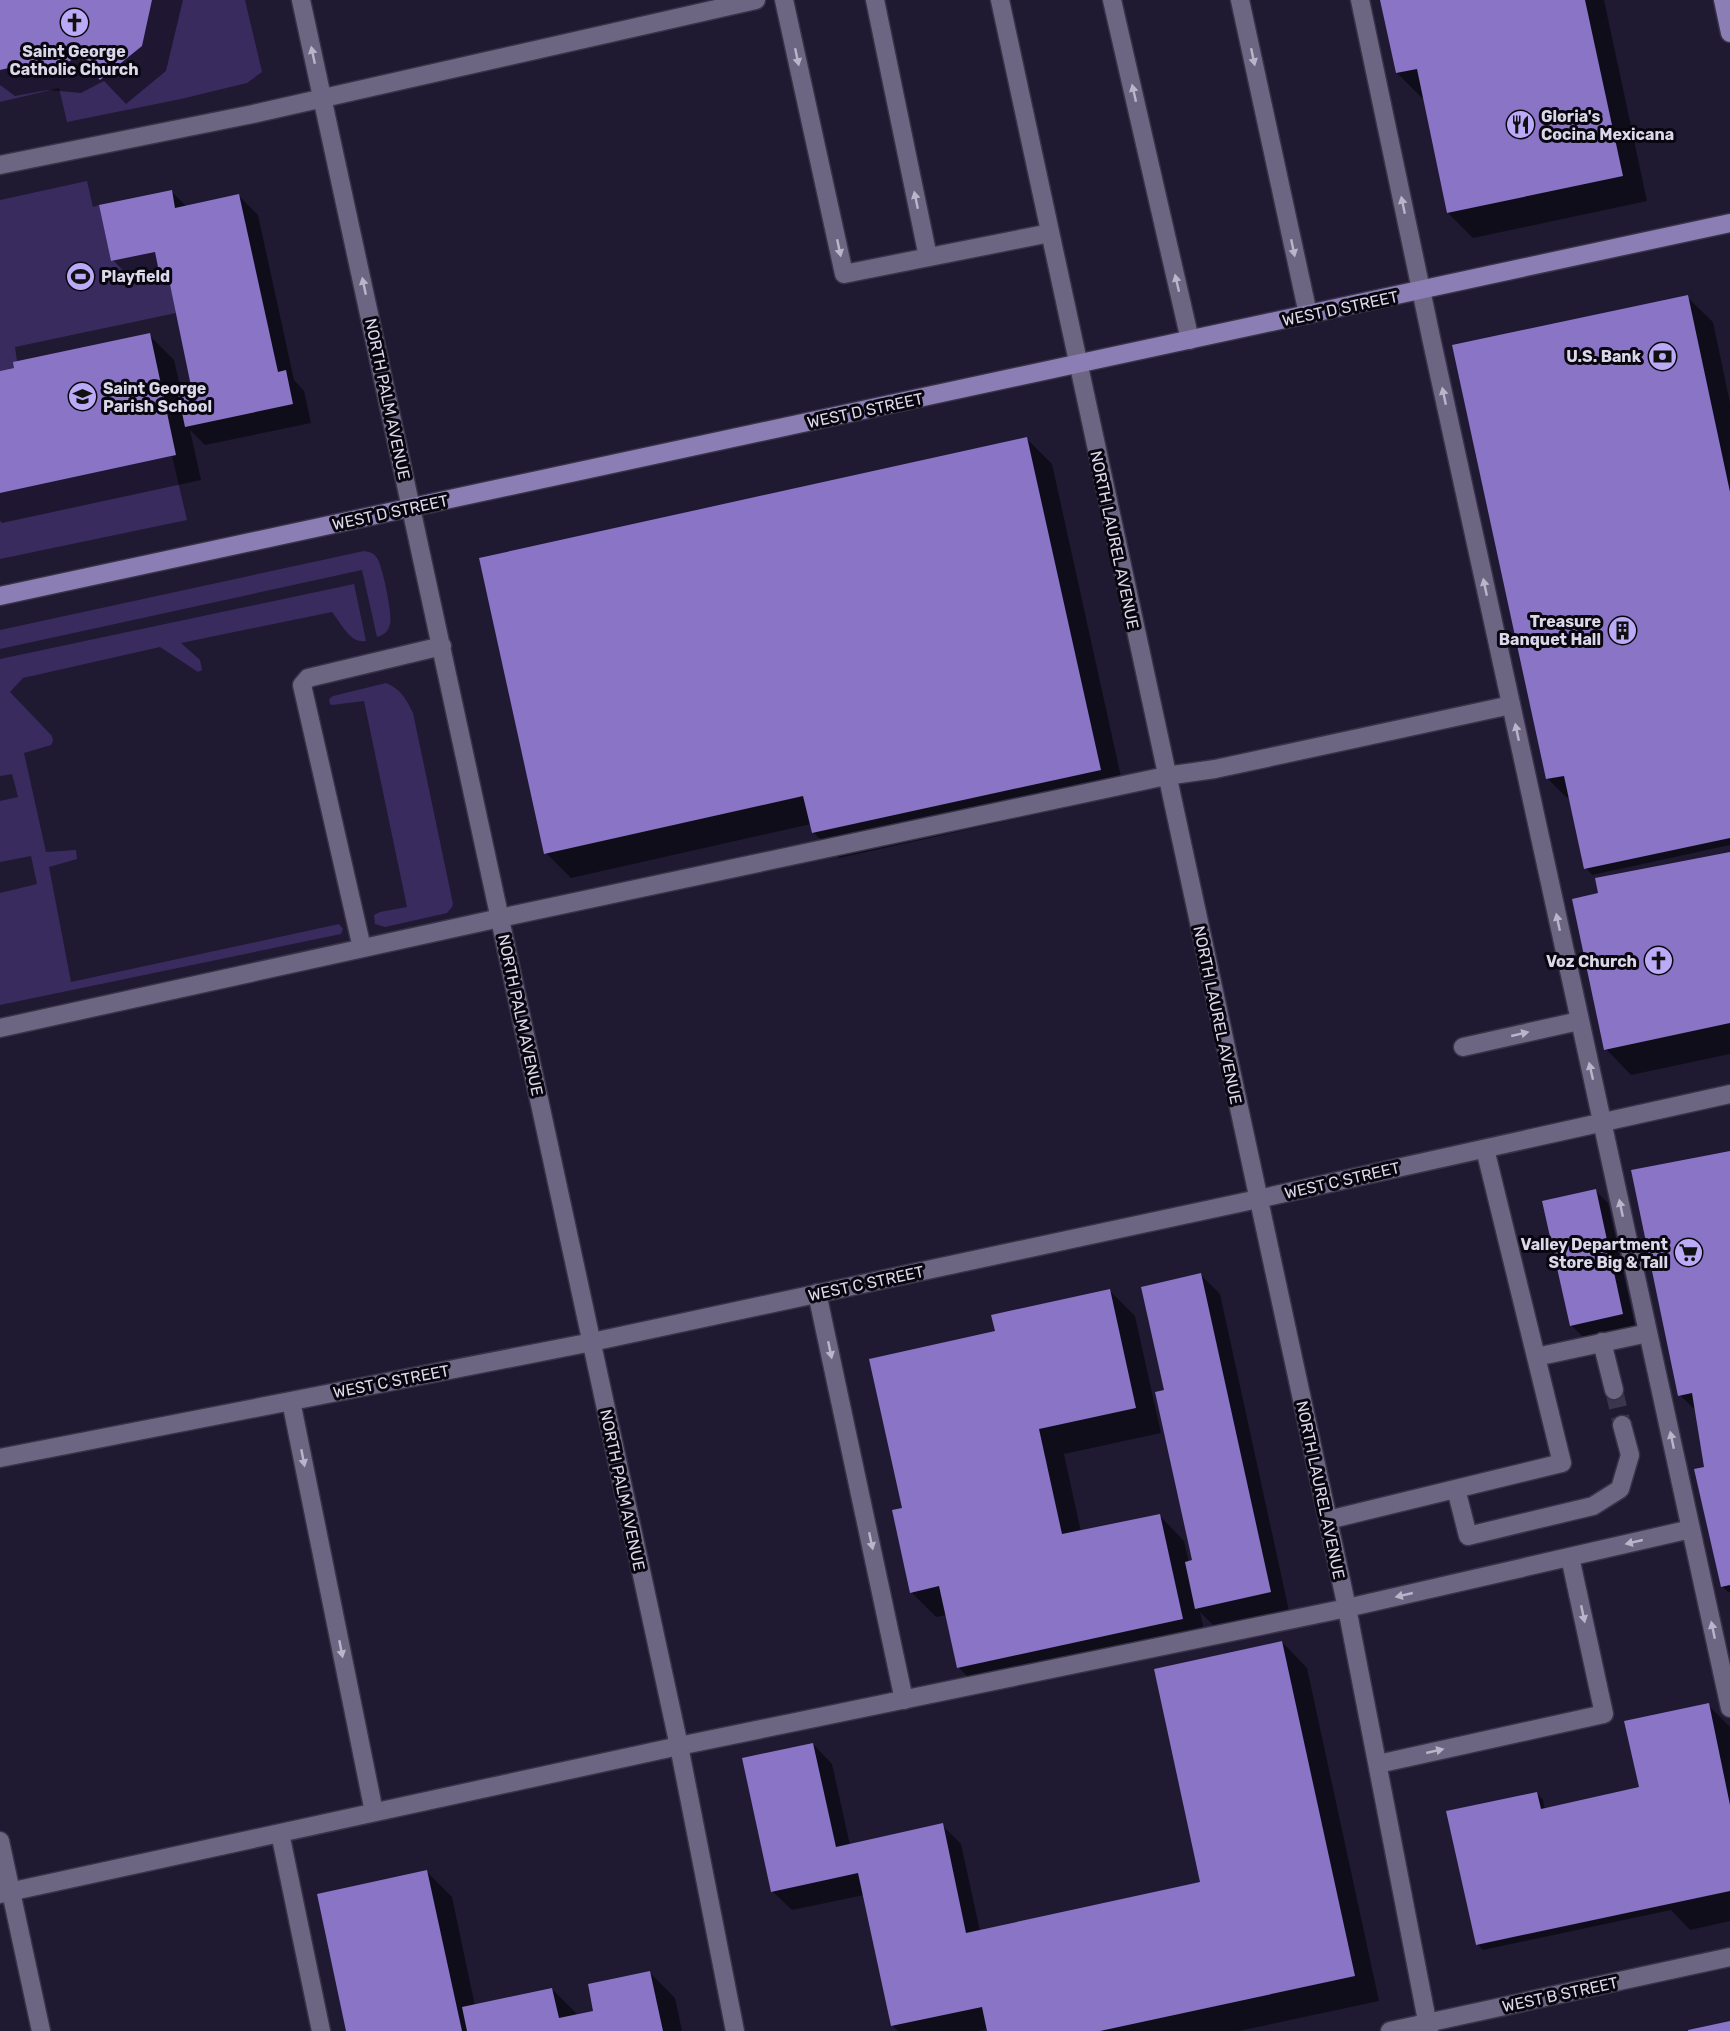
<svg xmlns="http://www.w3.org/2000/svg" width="1730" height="2031" font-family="Rubik,sans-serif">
<rect width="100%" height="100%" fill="#1f1932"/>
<!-- green -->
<path fill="#3a2b5f" d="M 152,0 L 245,0 L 262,72 L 247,83 L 181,99 L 67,122 L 59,88 L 0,102 L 0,70 L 22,65 L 55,69 L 79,56 L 100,80 L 142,46 Z
M 87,181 L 93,207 L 99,205 L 111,261 L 155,252 L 160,276 L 168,275 L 176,313 L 15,347 L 17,361 L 14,368 L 0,371 L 0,200 Z
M 172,456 L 187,520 L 0,559 L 0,493 Z
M 364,551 C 370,552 374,553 377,558 C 382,564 393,616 390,624 C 388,632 384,635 377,637 L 362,570 L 0,649 L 0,630 Z
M 354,584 L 366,641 C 350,644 341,623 332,612 L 181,643 L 200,660 L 202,670 L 198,672 L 160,647 L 23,678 L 10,692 L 52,736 L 53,741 L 51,745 L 24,753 L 46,852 L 76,850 L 77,859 L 49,867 L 71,982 L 339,924 L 343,929 L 341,934 L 0,1005 L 0,893 L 37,884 L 31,856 L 0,862 L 0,801 L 18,797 L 12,774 L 0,776 L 0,659 Z
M 386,683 C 401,689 406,699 413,713 L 453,904 L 452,907 L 447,913 L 385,927 L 375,924 L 374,915 L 380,912 L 407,907 L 364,701 L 332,705 L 330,704 L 329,699 L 333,696 Z"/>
<!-- shadow -->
<path fill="#0007" d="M 0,0 L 183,0 L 166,71 L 126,104 L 104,81 L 81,93 L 48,90 L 15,96 L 0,85 Z
M 1382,0 L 1604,0 L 1647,201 L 1473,238 L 1448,213 L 1424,97 L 1422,98 L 1397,73 Z
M 171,191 L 187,207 L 239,196 L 258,215 L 294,380 L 304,391 L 311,423 L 205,445 L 190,430 L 201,480 L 2,523 L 0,521 L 0,372 L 149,335 L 174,360 L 181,390 L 193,387 L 172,286 L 161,274 L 132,280 L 113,260 Z
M 1687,297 L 1713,322 L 1730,403 L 1730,845 L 1592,875 L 1586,868 L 1570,797 L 1567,798 L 1548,779 Z
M 1027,439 L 1052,464 L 1125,795 L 839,858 L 813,832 L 811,824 L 571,878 L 546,853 Z
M 1730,854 L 1730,1054 L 1631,1075 L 1606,1049 L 1600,895 Z
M 1730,1152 L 1730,1592 L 1728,1592 L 1722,1586 L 1696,1407 L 1693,1408 L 1680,1395 Z
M 1595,1190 L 1608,1203 L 1635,1326 L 1584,1338 L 1571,1325 Z
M 1201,1275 L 1220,1294 L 1289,1611 L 1215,1627 L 1200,1612 L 1207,1644 L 984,1693 L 959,1668 L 947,1615 L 936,1617 L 911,1592 L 904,1509 L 996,1333 L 1110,1291 L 1135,1316 L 1161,1433 L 1064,1454 L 1081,1532 L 1159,1515 L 1184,1541 L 1189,1563 L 1194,1562 L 1165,1391 Z
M 1282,1642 L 1307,1668 L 1379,2001 L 1239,2031 L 989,2031 L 988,2029 L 977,2031 L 898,2031 L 893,2026 L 864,1895 L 792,1910 L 772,1891 L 813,1744 L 832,1764 L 850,1845 L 942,1825 L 961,1844 L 980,1931 L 1202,1883 Z
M 1708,1705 L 1730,1727 L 1730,1921 L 1690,1930 L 1671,1910 L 1483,1950 L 1477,1944 L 1537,1793 L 1543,1800 L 1545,1810 L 1640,1789 Z
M 427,1872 L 452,1897 L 475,2006 L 552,1989 L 577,2014 L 595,2012 L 650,1973 L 675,1998 L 682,2031 L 348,2031 Z"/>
<!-- building -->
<path fill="#8974c6" d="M 0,0 L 152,0 L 142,46 L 100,80 L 79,56 L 55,69 L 22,65 L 0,70 Z
M 1380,0 L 1585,0 L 1623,176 L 1447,213 L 1417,69 L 1396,73 Z
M 172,190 L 175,208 L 239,194 L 278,372 L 286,370 L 293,404 L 185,427 L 177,389 L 191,386 L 168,275 L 160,277 L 155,252 L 111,261 L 99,205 Z
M 1688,295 L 1730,492 L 1730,838 L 1584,869 L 1564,776 L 1546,779 L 1452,345 Z
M 150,333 L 176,455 L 0,493 L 0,371 L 14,368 L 13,362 Z
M 1027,437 L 1101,770 L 812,833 L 803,796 L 544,854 L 479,558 Z
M 1730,852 L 1730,1023 L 1604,1050 L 1572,899 L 1598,893 L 1595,878 Z
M 1730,1151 L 1730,1585 L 1721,1587 L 1694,1469 L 1704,1467 L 1692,1393 L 1678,1396 L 1631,1170 Z
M 1596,1189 L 1623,1314 L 1570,1326 L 1542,1201 Z
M 1201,1273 L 1271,1592 L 1195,1609 L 1185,1562 L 1192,1560 L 1155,1392 L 1164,1390 L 1141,1287 Z
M 1110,1289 L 1136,1408 L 1039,1429 L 1062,1534 L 1160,1514 L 1183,1619 L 957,1668 L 939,1586 L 910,1593 L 892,1510 L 902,1508 L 869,1359 L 995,1331 L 991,1315 Z
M 1282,1641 L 1355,1976 L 1100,2031 L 987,2031 L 982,2007 L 891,2026 L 858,1873 L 771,1892 L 742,1758 L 813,1743 L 836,1847 L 943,1823 L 966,1933 L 1200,1882 L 1154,1669 Z
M 1709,1703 L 1730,1805 L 1730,1891 L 1476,1945 L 1446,1811 L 1537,1792 L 1541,1809 L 1639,1787 L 1624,1721 Z
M 427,1870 L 462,2031 L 346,2031 L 317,1894 Z
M 650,1971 L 663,2031 L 467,2031 L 462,2007 L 552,1988 L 559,2018 L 593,2011 L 588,1984 Z
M 1730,2021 L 1730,2031 L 1688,2031 L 1688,2030 Z"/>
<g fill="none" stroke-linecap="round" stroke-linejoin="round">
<!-- minor-tunnel -->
<path stroke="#3b364d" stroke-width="18" stroke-dasharray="18 9" stroke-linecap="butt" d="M 1614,1390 L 1622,1425"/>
<defs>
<path id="minor" d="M 301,0 L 679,1746 L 735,2031
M 784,0 L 844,274 L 1050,233
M 875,0 L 928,257
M 1000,0 L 1347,1608 L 1429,2031
M 1112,0 L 1190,340
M 1240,0 L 1308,314
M 1360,0 L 1432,342 L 1730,1708
M 0,165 L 253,114 L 756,0
M 362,948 L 302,685 L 308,678 L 442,646
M 0,1028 L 500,918 L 1166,776 L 1215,769 L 1511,705
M 1463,1047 L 1579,1021
M 817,1293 L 904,1700
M 1602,1342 L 1614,1390
M 1536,1357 L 1648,1333
M 291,1401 L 374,1812
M 0,1458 L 592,1342 L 1258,1199 L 1730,1094
M 1456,1489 L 1468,1536 L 1593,1506 L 1620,1489 L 1630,1455 L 1622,1425
M 1328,1520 L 1562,1463 L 1485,1149
M 1378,1764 L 1604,1714 L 1570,1557
M 280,1833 L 321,2031
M 0,1841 L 41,2031
M 0,1894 L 679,1746 L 1347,1608 L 1691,1529
M 1390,2031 L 1730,1957"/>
<path id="major" d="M 1723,0 L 1730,33
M 0,596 L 1730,223"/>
</defs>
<!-- minor casing -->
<use href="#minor" stroke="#383347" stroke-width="21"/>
<!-- major casing -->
<use href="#major" stroke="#383347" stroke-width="21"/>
<!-- minor -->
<use href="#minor" stroke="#6c6683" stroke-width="18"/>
<!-- major -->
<use href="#major" stroke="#8a7eb4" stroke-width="18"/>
</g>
<!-- one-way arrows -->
<defs><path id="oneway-solid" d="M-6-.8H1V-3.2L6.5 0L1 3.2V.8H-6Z" transform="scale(1.5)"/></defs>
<g fill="#bab6ca">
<use href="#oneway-solid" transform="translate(313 55) rotate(-102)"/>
<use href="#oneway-solid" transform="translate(797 57) rotate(78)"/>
<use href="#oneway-solid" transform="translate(1253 57) rotate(78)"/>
<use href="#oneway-solid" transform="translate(1134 93) rotate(-103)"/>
<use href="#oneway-solid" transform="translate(916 200) rotate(-102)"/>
<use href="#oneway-solid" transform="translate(1403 205) rotate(-102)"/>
<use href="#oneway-solid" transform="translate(839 248) rotate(78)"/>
<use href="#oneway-solid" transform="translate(1293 248) rotate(78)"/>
<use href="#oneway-solid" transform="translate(1177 283) rotate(-103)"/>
<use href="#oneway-solid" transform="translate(364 286) rotate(-102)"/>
<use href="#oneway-solid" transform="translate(1444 396) rotate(-102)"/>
<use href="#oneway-solid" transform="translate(1485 587) rotate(-102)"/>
<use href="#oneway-solid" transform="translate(1517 732) rotate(-102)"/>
<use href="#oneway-solid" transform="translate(1558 922) rotate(-102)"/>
<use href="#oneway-solid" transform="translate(1520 1034) rotate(-13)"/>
<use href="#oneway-solid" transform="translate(1591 1071) rotate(-103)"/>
<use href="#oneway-solid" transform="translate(1621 1208) rotate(-102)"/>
<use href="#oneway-solid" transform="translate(830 1350) rotate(78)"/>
<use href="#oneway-solid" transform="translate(1672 1440) rotate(-102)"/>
<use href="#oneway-solid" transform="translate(303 1458) rotate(79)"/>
<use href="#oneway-solid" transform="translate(871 1541) rotate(78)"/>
<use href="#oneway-solid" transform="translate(1634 1542) rotate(167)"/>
<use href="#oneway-solid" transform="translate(1404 1595) rotate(167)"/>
<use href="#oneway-solid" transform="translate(1583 1614) rotate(78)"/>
<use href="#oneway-solid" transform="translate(1713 1630) rotate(-102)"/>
<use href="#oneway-solid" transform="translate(341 1649) rotate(79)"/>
<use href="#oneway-solid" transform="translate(1435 1751) rotate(-13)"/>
</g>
<!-- icons -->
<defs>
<symbol id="church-disc" viewBox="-11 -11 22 22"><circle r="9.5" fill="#bbaaf6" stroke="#090610"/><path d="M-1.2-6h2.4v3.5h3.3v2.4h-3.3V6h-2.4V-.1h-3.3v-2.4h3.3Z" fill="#111"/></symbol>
<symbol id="restaurant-disc" viewBox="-11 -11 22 22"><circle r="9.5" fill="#bbaaf6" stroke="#090610"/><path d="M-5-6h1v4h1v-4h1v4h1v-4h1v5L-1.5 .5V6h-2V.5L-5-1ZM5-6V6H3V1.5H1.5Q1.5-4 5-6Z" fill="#111"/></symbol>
<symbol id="stadium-disc" viewBox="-11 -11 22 22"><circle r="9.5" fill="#bbaaf6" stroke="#090610"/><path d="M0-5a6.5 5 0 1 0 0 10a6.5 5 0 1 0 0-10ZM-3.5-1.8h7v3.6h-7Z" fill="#111"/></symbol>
<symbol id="bank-disc" viewBox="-11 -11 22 22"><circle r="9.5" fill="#bbaaf6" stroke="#090610"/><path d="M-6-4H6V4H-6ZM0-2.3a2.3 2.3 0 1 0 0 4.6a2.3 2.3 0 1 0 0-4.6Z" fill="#111"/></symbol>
<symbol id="school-disc" viewBox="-11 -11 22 22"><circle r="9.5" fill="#bbaaf6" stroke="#090610"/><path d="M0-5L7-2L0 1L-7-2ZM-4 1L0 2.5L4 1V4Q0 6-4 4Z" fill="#111"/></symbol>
<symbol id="building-disc" viewBox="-11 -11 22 22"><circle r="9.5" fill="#bbaaf6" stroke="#090610"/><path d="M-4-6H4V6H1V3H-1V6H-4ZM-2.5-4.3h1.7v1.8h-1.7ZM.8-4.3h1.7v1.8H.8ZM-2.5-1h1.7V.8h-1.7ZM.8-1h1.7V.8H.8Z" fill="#111"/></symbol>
<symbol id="supermarket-disc" viewBox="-11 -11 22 22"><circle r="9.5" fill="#bbaaf6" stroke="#090610"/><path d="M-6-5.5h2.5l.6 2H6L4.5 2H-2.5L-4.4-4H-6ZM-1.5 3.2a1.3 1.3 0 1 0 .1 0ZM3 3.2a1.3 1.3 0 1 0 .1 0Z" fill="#111"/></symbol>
</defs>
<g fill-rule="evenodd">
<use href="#church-disc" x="58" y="6" width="33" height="33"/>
<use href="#restaurant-disc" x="1504" y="108" width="33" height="33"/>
<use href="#stadium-disc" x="64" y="260" width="33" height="33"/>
<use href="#bank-disc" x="1646" y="340" width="33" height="33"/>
<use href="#school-disc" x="66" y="380" width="33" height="33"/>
<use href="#building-disc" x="1606" y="614" width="33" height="33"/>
<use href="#church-disc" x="1642" y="944" width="33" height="33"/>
<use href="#supermarket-disc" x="1672" y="1236" width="33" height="33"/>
</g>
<g text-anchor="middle" stroke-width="6" stroke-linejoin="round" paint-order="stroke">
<!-- poi labels -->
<g font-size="16" font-weight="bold" fill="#dbd8e9" stroke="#090610" text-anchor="end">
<text x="74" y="57" text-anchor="middle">Saint George<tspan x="74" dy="18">Catholic Church</tspan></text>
<text x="1541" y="122" text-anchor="start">Gloria's<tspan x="1541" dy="18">Cocina Mexicana</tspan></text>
<text x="101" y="282" text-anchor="start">Playfield</text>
<text x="1641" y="362">U.S. Bank</text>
<text x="103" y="394" text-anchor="start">Saint George<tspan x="103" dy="18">Parish School</tspan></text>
<text x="1601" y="627">Treasure<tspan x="1601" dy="18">Banquet Hall</tspan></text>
<text x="1637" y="967">Voz Church</text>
<text x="1668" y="1250">Valley Department<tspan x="1668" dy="18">Store Big &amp; Tall</tspan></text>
</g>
<!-- street labels -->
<g font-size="16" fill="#dbd8e9" stroke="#090610">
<text transform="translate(1340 308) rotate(-12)" y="6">WEST D STREET</text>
<text transform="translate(388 399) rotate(78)" y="6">NORTH PALM AVENUE</text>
<text transform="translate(865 410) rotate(-12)" y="6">WEST D STREET</text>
<text transform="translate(390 512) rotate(-12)" y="6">WEST D STREET</text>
<text transform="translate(1115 540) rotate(78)" y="6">NORTH LAUREL AVENUE</text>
<text transform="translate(521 1015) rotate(78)" y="6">NORTH PALM AVENUE</text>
<text transform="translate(1218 1015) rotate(78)" y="6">NORTH LAUREL AVENUE</text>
<text transform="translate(1342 1180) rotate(-13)" y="6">WEST C STREET</text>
<text transform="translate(866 1283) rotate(-12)" y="6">WEST C STREET</text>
<text transform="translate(391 1381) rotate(-11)" y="6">WEST C STREET</text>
<text transform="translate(623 1490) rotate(78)" y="6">NORTH PALM AVENUE</text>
<text transform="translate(1321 1490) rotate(78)" y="6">NORTH LAUREL AVENUE</text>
<text transform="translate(1560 1994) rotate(-12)" y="6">WEST B STREET</text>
</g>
</g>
</svg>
